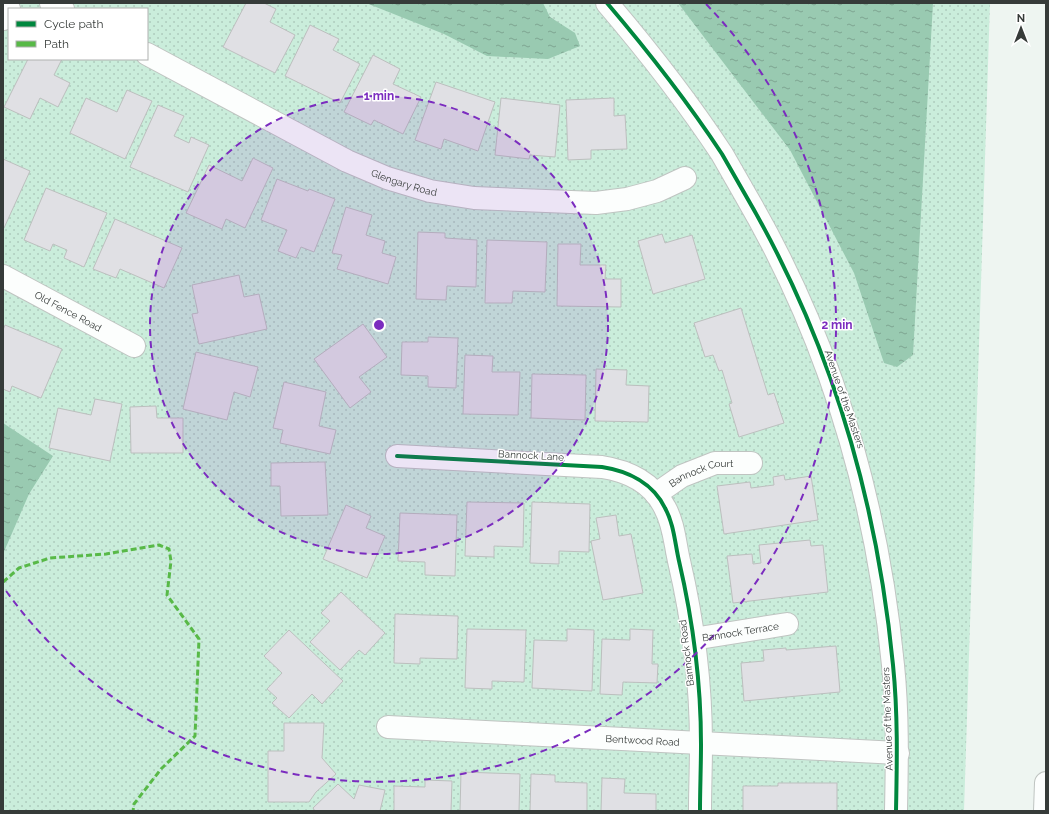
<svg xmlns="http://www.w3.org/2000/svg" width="1049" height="814" font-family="Raleway,sans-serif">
<defs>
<pattern id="grass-dots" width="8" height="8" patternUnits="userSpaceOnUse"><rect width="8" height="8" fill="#caeddb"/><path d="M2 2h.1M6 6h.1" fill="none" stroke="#aeccbd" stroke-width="1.8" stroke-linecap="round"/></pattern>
<pattern id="water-ripples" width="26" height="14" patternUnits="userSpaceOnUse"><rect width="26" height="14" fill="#99cab1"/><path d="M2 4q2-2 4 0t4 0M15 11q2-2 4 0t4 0" fill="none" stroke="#7ea591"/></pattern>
</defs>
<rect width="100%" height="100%" fill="#eef5f1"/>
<!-- grass -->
<path fill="url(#grass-dots)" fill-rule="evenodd" d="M 3,3 L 990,3 L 964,811 L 3,811 ZM 9,9 L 147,9 L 147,59 L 9,59 Z"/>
<!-- water -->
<path fill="url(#water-ripples)" d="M 366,3 L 543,3 L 550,17 L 575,33 L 580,46 L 548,59 L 487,56 L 444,34 Z
M 678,3 L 933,3 L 913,355 L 897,367 L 884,363 L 854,273 L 790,150 Z
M 3,423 L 53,456 L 29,494 L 3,554 Z"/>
<!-- building -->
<path fill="#e0e0e4" stroke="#bcbfbe" d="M 246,3 L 264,3 L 276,9 L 270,22 L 295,35 L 275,73 L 223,47 Z
M 310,25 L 339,39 L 333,50 L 360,64 L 340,103 L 285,76 Z
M 373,55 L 400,69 L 393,84 L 421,97 L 403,134 L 374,120 L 371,125 L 344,112 Z
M 28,59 L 62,59 L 54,75 L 70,83 L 58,107 L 40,98 L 30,119 L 4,107 Z
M 436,82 L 495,102 L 478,151 L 444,139 L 441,149 L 415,140 Z
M 127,90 L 152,101 L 125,159 L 70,133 L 86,98 L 117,112 Z
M 501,98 L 560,105 L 555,157 L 530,155 L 529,159 L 495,155 Z
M 614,98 L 614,116 L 625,115 L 627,149 L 591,150 L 591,159 L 568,160 L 566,100 Z
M 158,105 L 184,116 L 174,136 L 189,143 L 191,137 L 209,145 L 188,192 L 130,167 Z
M 253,158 L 273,168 L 245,228 L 226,219 L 222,229 L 186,213 L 209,165 L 242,181 Z
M 3,159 L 30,171 L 4,228 L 3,227 Z
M 277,179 L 308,191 L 309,189 L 335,199 L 314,252 L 301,247 L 296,258 L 278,251 L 287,230 L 261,220 Z
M 46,188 L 107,213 L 84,267 L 64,258 L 67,250 L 53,244 L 50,251 L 24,240 Z
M 346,207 L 372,215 L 366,235 L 385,241 L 382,253 L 396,257 L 388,284 L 337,269 L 342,255 L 332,253 Z
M 115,219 L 182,248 L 164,288 L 120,269 L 116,278 L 93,269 Z
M 418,232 L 445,233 L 445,238 L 477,240 L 476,287 L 447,286 L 446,300 L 416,299 Z
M 662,234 L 665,243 L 692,235 L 705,279 L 653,294 L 638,241 Z
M 487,240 L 547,242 L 545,292 L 513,291 L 512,303 L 485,303 Z
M 558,244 L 581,244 L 580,265 L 606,265 L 605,279 L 621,279 L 621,307 L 557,306 Z
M 239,275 L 244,297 L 259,294 L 267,329 L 199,344 L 192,314 L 198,313 L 192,285 Z
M 741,308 L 768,395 L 774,393 L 784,423 L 739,437 L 729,404 L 732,403 L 722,370 L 719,371 L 713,355 L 705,357 L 694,323 Z
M 363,324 L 387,357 L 359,377 L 371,392 L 350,408 L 314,359 Z
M 5,325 L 62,349 L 41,398 L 12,386 L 10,392 L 3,389 L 3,330 Z
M 428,337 L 458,338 L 456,388 L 428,387 L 428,376 L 401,375 L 402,342 L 428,342 Z
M 196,352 L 258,367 L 250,397 L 234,392 L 227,420 L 183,409 Z
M 465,355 L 493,356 L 492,372 L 520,372 L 518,415 L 463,414 Z
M 596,369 L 627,370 L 626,385 L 649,386 L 648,422 L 595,421 Z
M 532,374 L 586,375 L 585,420 L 531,418 Z
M 284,382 L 326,392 L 319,426 L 336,430 L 330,454 L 280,443 L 283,430 L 273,428 Z
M 95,399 L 122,404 L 110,461 L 49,448 L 58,408 L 91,415 Z
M 156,406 L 157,418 L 183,418 L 183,453 L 131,453 L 130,407 Z
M 325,462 L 328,515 L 281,516 L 280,486 L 271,486 L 271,463 Z
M 784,475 L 785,480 L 811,476 L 818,520 L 724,534 L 717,486 L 750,482 L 751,488 L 774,485 L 773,477 Z
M 467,502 L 524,503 L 523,547 L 494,546 L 494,557 L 465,556 Z
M 532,502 L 590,504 L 589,552 L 559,551 L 559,564 L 530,563 Z
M 346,505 L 371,516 L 366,528 L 385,536 L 367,578 L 323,559 Z
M 400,513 L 457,515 L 455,576 L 425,575 L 425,562 L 398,561 Z
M 616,515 L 619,536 L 631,534 L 643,593 L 603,600 L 591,541 L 600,539 L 596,518 Z
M 810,540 L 811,546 L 823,545 L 828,592 L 733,603 L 727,556 L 752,554 L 753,564 L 761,563 L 759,545 Z
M 341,592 L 385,633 L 365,655 L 359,650 L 340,670 L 310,642 L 330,621 L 321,613 Z
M 395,614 L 458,616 L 457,659 L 420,658 L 420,664 L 394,663 Z
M 467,629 L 526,630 L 524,682 L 492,681 L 492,689 L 465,688 Z
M 567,629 L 594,630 L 592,691 L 532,688 L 534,640 L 567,641 Z
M 630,629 L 653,630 L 652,664 L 658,664 L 657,683 L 623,682 L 622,695 L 600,694 L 602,639 L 630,640 Z
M 289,630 L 343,681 L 322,704 L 312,694 L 289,718 L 272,703 L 277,698 L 267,689 L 282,673 L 264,656 Z
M 836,646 L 840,692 L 744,701 L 741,663 L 764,661 L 763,650 L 786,648 L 786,650 Z
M 284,723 L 324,723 L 322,758 L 336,774 L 316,792 L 309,802 L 268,802 L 268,751 L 284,751 Z
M 461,772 L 520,774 L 519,811 L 460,811 Z
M 531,774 L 555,775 L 555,782 L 587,783 L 587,811 L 530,811 Z
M 602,778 L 625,779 L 624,793 L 656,794 L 656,811 L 601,811 Z
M 425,780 L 452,781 L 451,811 L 394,811 L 394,786 L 425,787 Z
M 778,783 L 837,783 L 837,811 L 743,811 L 743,786 L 778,786 Z
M 338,784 L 354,799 L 359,785 L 385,790 L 380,811 L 315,811 L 313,808 Z"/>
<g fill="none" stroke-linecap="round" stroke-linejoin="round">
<defs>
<g id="minor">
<path d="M 51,3 L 63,9"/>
<path d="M 607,3 C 648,51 687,101 722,154 C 730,168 738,182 746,196 C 830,340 877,500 893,665 C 898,714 897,762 896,811"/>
<path d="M 3,19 L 9,9"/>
<path id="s1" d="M 147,54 L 347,161 L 387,178 L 430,191 L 474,198 L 596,203 L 627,199 L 657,191 L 685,178"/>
<path id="s2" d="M 3,276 L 134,346"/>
<path d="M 397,456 L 602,467 C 628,471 653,483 665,508 C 674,524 675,544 679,561 C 693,621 701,683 701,744 C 701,767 700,789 700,811"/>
<path id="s3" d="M 656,494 L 682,476 L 715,463 L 751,463"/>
<path id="s4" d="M 693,639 L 787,624"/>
<path id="s5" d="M 388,727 L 898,753"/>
</g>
<path id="highway" d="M 1045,811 L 1046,783"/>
</defs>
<!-- minor casing -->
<use href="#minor" stroke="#bfc4c1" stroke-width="24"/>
<!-- highway casing -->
<use href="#highway" stroke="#bfc4c1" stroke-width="24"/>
<!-- minor -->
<use href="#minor" stroke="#fcfefd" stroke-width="22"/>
<!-- highway -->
<use href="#highway" stroke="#fcfefd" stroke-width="22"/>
<!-- quiet -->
<path stroke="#58b947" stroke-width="3" stroke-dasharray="6 3" stroke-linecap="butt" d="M 3,582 L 19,568 L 50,558 L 106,554 L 159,545 L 169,549 L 171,561 L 167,595 L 199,639 L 195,736 L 161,769 L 134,804 L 133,811"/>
<defs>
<path id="cycleway" d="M 607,3 C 648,51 687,101 722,154 C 730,168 738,182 746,196 C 830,340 877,500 893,665 C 898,714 897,762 896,811
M 397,456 L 602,467 C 628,471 653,483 665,508 C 674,524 675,544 679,561 C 693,621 701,683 701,744 C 701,767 700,789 700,811"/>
</defs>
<!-- cycleway casing -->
<use href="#cycleway" stroke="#fff" stroke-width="6"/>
<!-- cycleway -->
<use href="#cycleway" stroke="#00873e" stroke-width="4"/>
</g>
<!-- distance rings -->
<circle cx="379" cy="325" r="229" fill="#7b2cbf" fill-opacity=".12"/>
<g fill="none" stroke="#7b2cbf" stroke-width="2" stroke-dasharray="7 5">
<circle cx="379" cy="325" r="229"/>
<path d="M706 4A458 458 0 1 1 4 588"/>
</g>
<g text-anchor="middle" stroke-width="3" stroke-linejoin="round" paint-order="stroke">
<!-- street labels -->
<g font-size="10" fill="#363b39" stroke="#fff">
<text dy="4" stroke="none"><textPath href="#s1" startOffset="288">Glengary Road</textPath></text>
<text dy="4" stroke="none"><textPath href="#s2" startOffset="74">Old Fence Road</textPath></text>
<text transform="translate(845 399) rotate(71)" y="4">Avenue of the Masters</text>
<text transform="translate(531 455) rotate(3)" y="4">Bannock Lane</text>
<text dy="4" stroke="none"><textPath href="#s3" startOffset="51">Bannock Court</textPath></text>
<text dy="4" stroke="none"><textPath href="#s4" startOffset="48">Bannock Terrace</textPath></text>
<text transform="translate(686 653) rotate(-97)" y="4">Bannock Road</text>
<text transform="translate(887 719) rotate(-92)" y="4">Avenue of the Masters</text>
<text dy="4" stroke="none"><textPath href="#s5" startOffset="255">Bentwood Road</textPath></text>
</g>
</g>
<circle cx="379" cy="325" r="6" fill="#7b2cbf" stroke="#fff" stroke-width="2"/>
<g font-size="12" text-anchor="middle" font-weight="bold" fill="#7b2cbf" stroke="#fff" stroke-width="3" stroke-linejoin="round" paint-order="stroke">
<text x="379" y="100">1 min</text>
<text x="837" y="329">2 min</text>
</g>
<!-- border -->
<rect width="1049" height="814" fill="none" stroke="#363b39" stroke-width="8"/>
<!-- legend -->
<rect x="8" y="8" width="140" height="52" fill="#ffffff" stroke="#afb1b0"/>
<rect x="16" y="21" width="20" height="6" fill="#00873e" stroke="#afb1b0"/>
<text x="44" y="28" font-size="12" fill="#363b39">Cycle path</text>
<rect x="16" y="41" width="20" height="6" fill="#58b947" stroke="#afb1b0"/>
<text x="44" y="48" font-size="12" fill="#363b39">Path</text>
<!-- north arrow -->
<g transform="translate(1021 28)" stroke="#ffffff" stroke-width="3" paint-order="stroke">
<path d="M0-3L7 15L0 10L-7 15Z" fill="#363b39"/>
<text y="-6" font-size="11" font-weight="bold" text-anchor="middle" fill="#363b39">N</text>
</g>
</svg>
